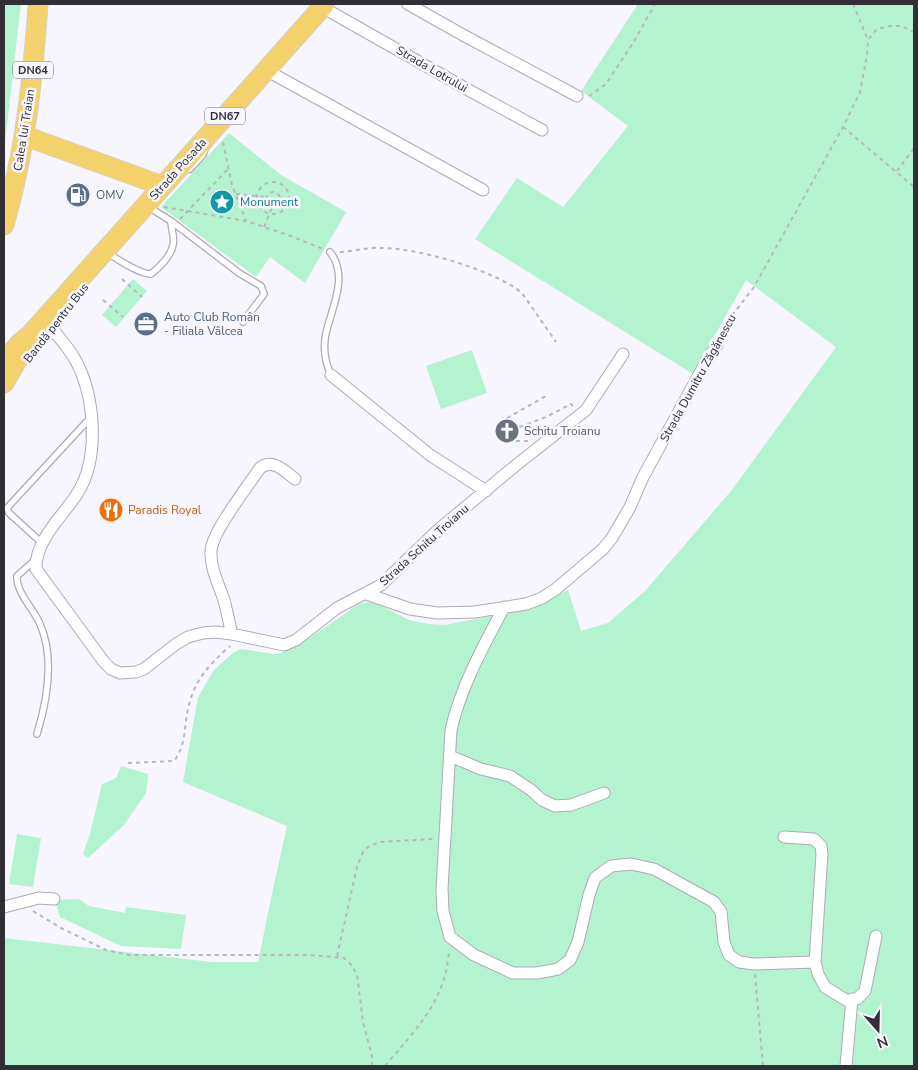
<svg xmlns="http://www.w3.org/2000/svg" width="918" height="1070" font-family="'Nunito Sans',sans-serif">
<rect width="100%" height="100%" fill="#f7f5fd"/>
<!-- green -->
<path fill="#b4f3d0" d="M 4,4 L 21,4 L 5,142 L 4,142 Z
M 638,4 L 914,4 L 914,1066 L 4,1066 L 4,938 L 212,962 L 258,962 L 274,884 L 287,826 L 183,782 L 198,697 L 214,670 L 234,652 L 242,649 L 274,654 L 281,653 L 311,637 L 359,604 L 369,602 L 378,604 L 409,620 L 429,624 L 444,625 L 504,614 L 541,603 L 568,590 L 581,631 L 608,623 L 645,591 L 731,491 L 836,347 L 746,280 L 693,374 L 475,239 L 517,178 L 563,207 L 628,126 L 581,91 Z
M 229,133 L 281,175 L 346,212 C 333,236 318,259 305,283 L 270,257 L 256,277 L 161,207 Z
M 133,279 L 147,291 L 116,327 L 102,315 Z
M 472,350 L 487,393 L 441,409 L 426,366 Z
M 121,766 L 148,774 L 146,793 L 124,825 L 88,858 L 83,854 L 90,834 L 102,784 L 116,778 Z
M 17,834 L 41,838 L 33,887 L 9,884 Z
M 79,899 L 89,906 L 125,913 L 126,907 L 186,915 L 181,949 L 121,946 L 60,917 L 55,900 Z"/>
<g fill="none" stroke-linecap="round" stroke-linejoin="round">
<defs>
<path id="service" d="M 190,169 L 203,155 L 205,149
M 147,206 L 171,221 L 239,273 L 261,286 L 264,294 L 243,322
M 106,252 C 117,259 139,274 151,274 C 159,268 171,256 173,245 C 175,238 171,228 171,221
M 330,252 C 349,276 332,307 326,333 C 323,347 325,362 331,375
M 27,359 L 71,303
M 43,544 L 9,513 L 7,508 L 91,417
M 35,560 L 17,576 C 16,593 34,609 40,624 C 55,658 47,701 37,734"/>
<path id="minor" d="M 408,4 L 463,35 L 577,96
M 322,7 L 472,92 L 542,130
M 266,70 L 483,190
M 44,319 C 55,333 68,346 76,361 C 95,397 100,459 77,494 C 63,516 35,540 36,569 L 104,662 L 111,669 L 120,673 L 136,672 L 144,669 L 176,644 L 188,637 L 203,633 L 215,632 L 232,634 L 284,645 L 296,640 L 337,608 L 381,585 L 438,530 L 515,466 L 586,410 L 623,354
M 331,375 L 430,455 L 486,491
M 367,594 L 410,609 L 437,613 L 475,612 L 526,604 L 542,598 L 556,589 L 603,549 L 612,538 L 630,507 L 643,477 L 706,362 L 717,345
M 504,607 C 483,647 461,686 451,730 L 442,889 L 443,911 L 450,937 L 474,955 L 513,973 L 537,973 L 558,969 L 570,960 L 578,942 L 589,895 L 595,878 L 611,866 L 631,864 L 654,869 L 714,902 L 721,912 L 724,942 L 729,955 L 739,962 L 754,964 L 815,962
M 232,634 C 229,623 227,611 224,600 C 219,585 210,568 211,551 C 212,532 248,486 260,468 C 273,458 284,471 295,479
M 450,756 L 481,769 L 510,776 L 531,790 L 542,800 L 555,806 L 571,805 L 604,793
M 784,837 L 814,839 L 821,846 L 822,854 L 815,962 L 818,974 L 825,987 L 846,1000 L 857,999 L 865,991 L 876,936
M 4,907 L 39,898 L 54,899
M 846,1066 L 852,999"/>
<path id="primary" d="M 25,136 L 163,186
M 4,225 C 25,153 33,79 38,4
M 4,362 L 19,344 L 30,335 L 325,4
M 4,383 L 22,352"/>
</defs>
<!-- service casing -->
<use href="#service" stroke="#aea9bc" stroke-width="8"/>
<!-- minor casing -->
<use href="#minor" stroke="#aea9bc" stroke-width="13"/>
<!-- primary casing -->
<use href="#primary" stroke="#d2d1d3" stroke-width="21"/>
<!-- path -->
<path stroke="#b9b6be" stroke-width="2" stroke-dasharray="4 4" stroke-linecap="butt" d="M 853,4 L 868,40
M 589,96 L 606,84 L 635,40 L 655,4
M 843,127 L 914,187
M 223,142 L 232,185 L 246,221
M 897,171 L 914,148
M257 198a16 16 0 1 1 32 0a16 16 0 1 1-32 0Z
M266 199a7 7 0 1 1 14 0a7 7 0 1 1-14 0Z
M 236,194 L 266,197
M 164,207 L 246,221 L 288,235 L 323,249
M 180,219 L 227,170
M 264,227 L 273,205
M 340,252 C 354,251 369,247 382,248 C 418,248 494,270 522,293 L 556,342
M 122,279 L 142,297
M 103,300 L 123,317
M 720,336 L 727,322 L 754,287 L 843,127 L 860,92 L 867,55 L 868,40 L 877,29 L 890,26 L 901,26 L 914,32
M 507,418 L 548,395
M 512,430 L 546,417 L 571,404 L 573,406
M 516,441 L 528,441
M 128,763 L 174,761 C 186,746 184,727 188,709 C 194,680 209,665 230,646
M 33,911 L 61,928 L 106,950 L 129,955 L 309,955 L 344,958 L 349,962 L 357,974 L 363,1022 L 372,1056 L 372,1066
M 337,956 L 357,867 L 363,852 L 368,847 L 379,842 L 433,839
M 755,974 L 763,1066
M 385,1066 C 416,1029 446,1001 449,950"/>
<!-- service -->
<use href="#service" stroke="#fff" stroke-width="5.5"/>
<!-- minor -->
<use href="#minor" stroke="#fff" stroke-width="11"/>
<!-- primary -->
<use href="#primary" stroke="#f3d26c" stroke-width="19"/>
</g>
<!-- icons -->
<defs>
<symbol id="fuel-disc" viewBox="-11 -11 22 22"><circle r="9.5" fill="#5c6f8a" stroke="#f7f5fd"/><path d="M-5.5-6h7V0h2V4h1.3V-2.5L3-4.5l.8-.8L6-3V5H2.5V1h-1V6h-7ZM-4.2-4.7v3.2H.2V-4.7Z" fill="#fff"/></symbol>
<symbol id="sight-disc" viewBox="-11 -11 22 22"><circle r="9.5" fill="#0f9aa8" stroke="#f7f5fd"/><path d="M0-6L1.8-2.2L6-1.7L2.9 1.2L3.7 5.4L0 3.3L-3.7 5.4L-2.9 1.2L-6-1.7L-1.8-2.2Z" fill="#fff"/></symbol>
<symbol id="office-disc" viewBox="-11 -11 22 22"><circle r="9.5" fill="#5c6f8a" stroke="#f7f5fd"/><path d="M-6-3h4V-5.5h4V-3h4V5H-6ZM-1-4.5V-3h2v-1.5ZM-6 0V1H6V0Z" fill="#fff"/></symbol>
<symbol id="church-disc" viewBox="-11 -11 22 22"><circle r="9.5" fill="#6b7280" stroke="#f7f5fd"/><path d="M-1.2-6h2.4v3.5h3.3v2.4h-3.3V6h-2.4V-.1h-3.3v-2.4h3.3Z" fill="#fff"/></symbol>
<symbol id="restaurant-disc" viewBox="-11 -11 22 22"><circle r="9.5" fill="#e8710a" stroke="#f7f5fd"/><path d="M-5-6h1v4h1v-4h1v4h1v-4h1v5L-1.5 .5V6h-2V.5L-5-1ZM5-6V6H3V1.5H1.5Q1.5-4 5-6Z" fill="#fff"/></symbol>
</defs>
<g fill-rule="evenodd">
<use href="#fuel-disc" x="64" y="181" width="28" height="28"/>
<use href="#sight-disc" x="208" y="188" width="28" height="28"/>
<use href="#office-disc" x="132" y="310" width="28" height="28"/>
<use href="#church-disc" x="493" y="417" width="28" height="28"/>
<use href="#restaurant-disc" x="97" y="496" width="28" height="28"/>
</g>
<g text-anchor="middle" stroke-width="5" stroke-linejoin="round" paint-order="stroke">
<!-- shield labels -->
<g fill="#f7f5fd" stroke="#6c6a72" stroke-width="1">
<rect x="13" y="61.5" width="40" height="17" rx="4"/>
<rect x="205" y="107.5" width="40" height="17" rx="4"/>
</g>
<g font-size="11" font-weight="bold" fill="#312e36">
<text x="33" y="74">DN64</text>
<text x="225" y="120">DN67</text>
</g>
<!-- street labels -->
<g font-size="12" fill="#312e36" stroke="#f7f5fd">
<text transform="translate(432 69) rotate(30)" y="4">Strada Lotrului</text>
<text transform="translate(24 130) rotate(-81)" y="4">Calea lui Traian</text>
<text transform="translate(178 169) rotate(-48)" y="4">Strada Posada</text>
<text transform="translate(56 323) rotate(-52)" y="4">Bandă pentru Bus</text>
<text transform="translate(698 378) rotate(-61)" y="4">Strada Dumitru Zăgănescu</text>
<text transform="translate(424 545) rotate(-42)" y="4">Strada Schitu Troianu</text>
</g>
<!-- service labels -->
<g font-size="12" fill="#4e5e75" stroke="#f7f5fd" text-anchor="start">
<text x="96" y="199">OMV</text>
<text x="164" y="321">Auto Club Român<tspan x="164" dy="14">- Filiala Vâlcea</tspan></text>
</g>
<!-- culture labels -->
<g font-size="12" fill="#0d838f" stroke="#f7f5fd" text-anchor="start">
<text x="240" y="206">Monument</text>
</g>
<!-- worship labels -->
<g font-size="12" fill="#5b616d" stroke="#f7f5fd" text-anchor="start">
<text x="524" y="435">Schitu Troianu</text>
</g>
<!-- food labels -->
<g font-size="12" fill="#c56008" stroke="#f7f5fd" text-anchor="start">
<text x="128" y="514">Paradis Royal</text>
</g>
</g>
<!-- border -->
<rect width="918" height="1070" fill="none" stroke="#312e36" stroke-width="10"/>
<!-- north arrow -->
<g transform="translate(878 1030) rotate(160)" stroke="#f7f5fd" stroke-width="4" paint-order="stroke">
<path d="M0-4L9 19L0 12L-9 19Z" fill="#312e36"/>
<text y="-8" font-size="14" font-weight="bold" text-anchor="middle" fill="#312e36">N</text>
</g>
</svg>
